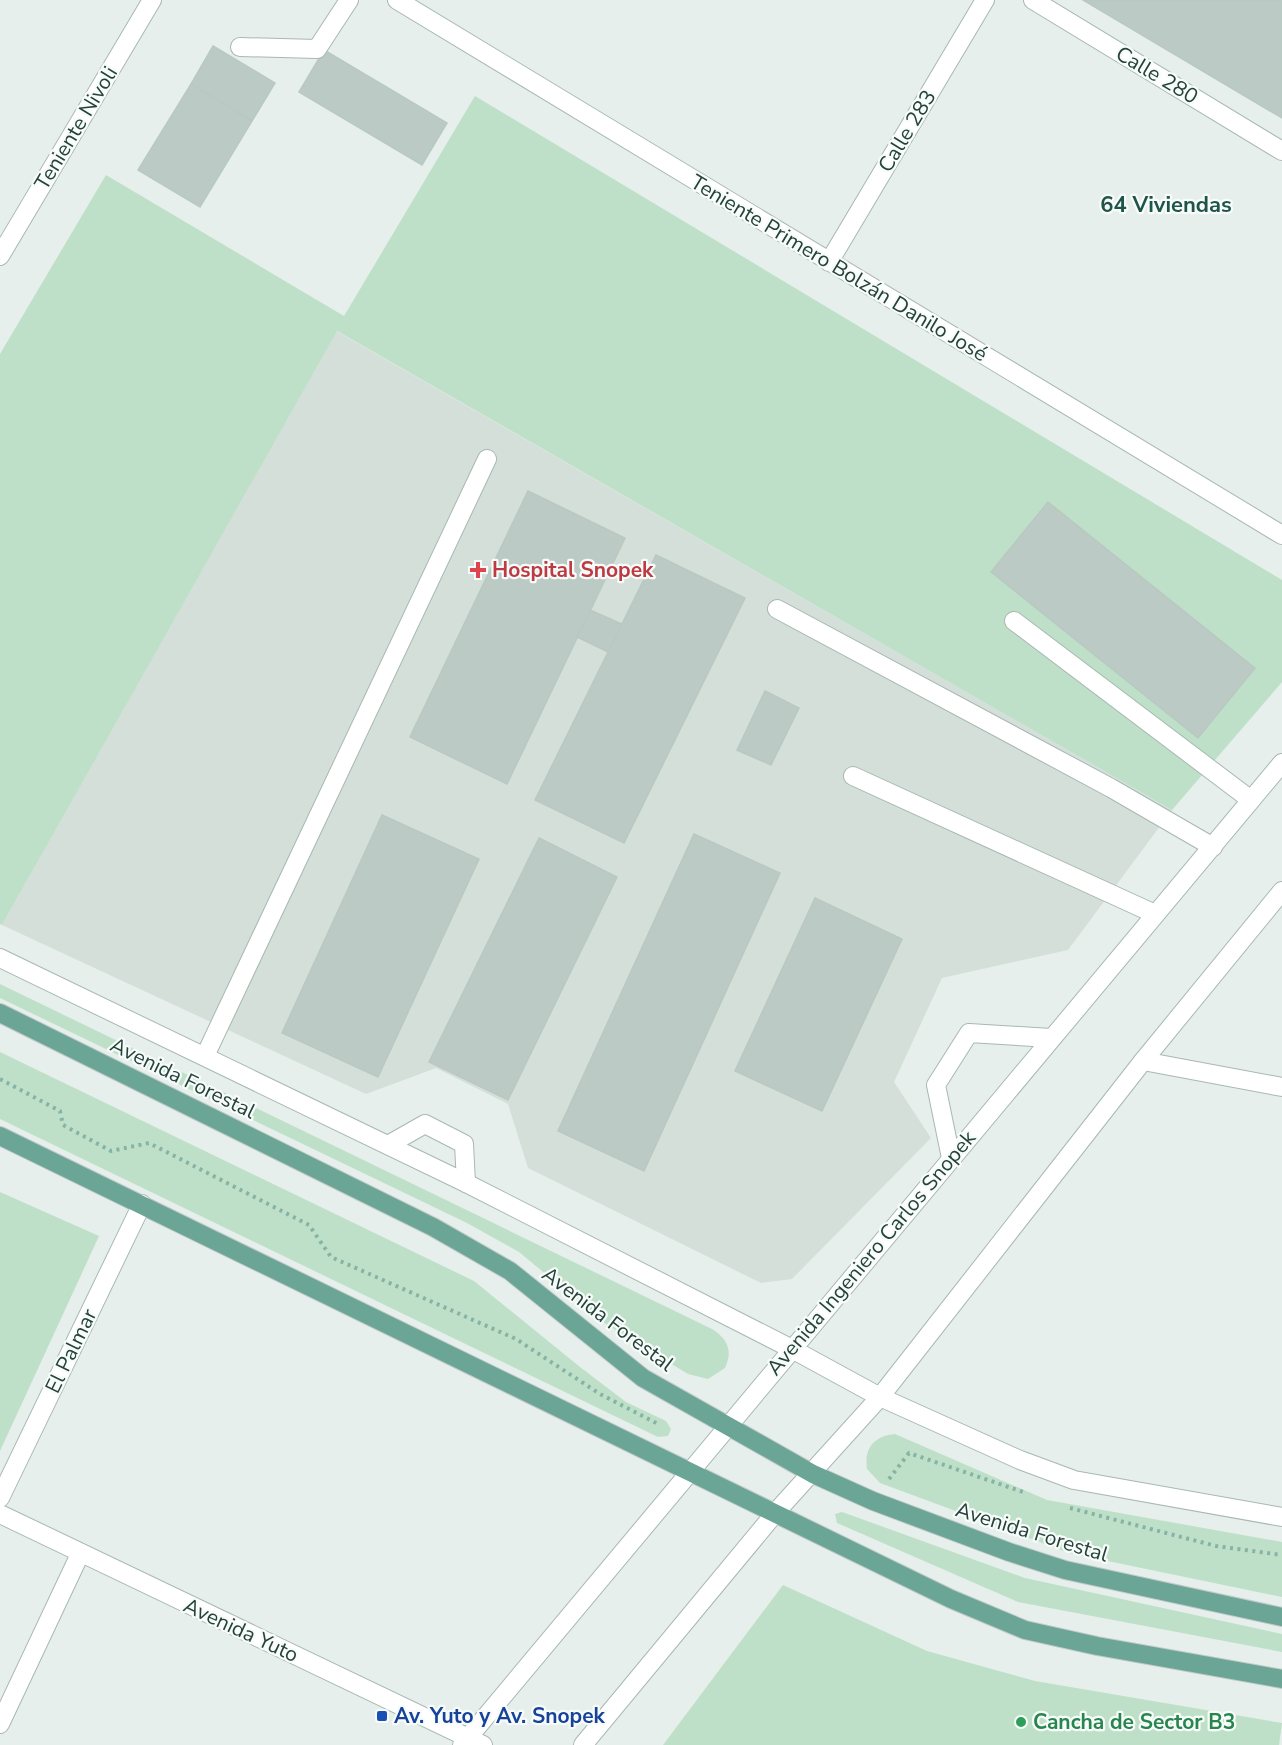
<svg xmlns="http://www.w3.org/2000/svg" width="1282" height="1745" font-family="'Nunito Sans',sans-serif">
<rect width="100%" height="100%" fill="#e6efeb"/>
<!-- built -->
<path fill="#d4dfda" d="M 336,331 L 1172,810 L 1068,950 L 942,978 L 894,1082 L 931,1138 L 792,1279 L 761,1283 L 528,1168 L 508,1104 L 436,1068 L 366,1094 L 2,925 Z"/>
<!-- green -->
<path fill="#bfe0c8" d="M 475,96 L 1282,580 L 1282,682 L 1172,810 L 337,331 L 2,925 L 0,924 L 0,354 L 106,175 L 344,316 Z
M 0,984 L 712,1329 C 728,1339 733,1351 725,1368 L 708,1379 L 688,1374 L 606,1324 L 519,1252 L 467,1223 L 0,998 Z
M 0,1052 L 474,1281 L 580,1367 L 626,1402 L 666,1421 L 671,1429 L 668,1436 L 658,1437 L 0,1119 Z
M 0,1192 L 99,1236 L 0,1451 Z
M 895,1434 L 1047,1500 L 1282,1542 L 1282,1597 L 1069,1553 L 880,1483 L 867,1469 C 864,1448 874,1436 895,1434 Z
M 842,1512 L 1025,1578 L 1282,1634 L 1282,1652 L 1018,1602 L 837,1523 L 835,1514 Z
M 783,1585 L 927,1651 L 1035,1681 L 1282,1723 L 1279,1745 L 663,1745 Z"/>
<!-- building -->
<path fill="#bbcac4" stroke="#b8c9c2" stroke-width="1.5" d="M 1083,0 L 1282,0 L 1282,118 L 1255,102 Z
M 213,46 L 275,83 L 252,121 L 191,84 Z
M 324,50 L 447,123 L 422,165 L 299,92 Z
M 191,84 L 252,121 L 200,207 L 138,170 Z
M 528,491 L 625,538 L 507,784 L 410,737 Z
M 1048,502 L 1255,668 L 1198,738 L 991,572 Z
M 656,555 L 745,598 L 624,843 L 535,800 Z
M 590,610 L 622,624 L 608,652 L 577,637 Z
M 765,691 L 799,708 L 771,765 L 737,750 Z
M 382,815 L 479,859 L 378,1077 L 282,1033 Z
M 694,834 L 780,873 L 644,1171 L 558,1131 Z
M 539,838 L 617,877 L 508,1100 L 429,1062 Z
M 815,898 L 902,939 L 822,1111 L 735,1071 Z"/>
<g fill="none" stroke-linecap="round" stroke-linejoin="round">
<defs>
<path id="service" d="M 240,47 L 317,49 L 349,0
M 777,609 L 1111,788 L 1213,847
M 1014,621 L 1251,800
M 853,776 L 1155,914
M 205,1056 L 487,459
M 388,1145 L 425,1124 L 464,1144 L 466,1183
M 951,1158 L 936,1085 L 969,1033 L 1051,1038"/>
<path id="minor" d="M 397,0 L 1282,535
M 1033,0 L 1282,151
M 0,256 L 152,0
M 829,262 L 985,0
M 1143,1061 L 1282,1087
M 0,1498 L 142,1204
M 0,1514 L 483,1745
M 0,1724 L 80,1554"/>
<path id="tertiary" d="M 0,958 L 466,1183 L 792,1349 L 880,1397 L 1020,1460 L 1074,1480 L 1282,1517
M 462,1745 L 1282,763
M 583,1745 L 776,1512 L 880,1397 L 1143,1061 L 1282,891"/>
<path id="primary" d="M 0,1013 L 433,1227 L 510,1271 L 643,1378 L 813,1474 L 873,1501 L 1009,1552 L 1065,1570 L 1282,1617
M 0,1136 L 951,1599 L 1025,1630 L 1097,1646 L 1282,1679"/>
</defs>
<!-- service casing -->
<use href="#service" stroke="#a8b8b2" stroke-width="20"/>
<!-- minor casing -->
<use href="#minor" stroke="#a8b8b2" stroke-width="20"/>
<!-- tertiary casing -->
<use href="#tertiary" stroke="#a8b8b2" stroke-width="20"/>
<!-- primary casing -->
<use href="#primary" stroke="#c2cac8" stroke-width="20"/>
<!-- path -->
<path stroke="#86b3a5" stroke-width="4" stroke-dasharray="3 4.5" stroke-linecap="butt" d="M 0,1079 L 60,1111 L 63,1125 L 111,1151 L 149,1143 L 309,1225 L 331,1257 L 516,1339 L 600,1394 L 660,1425
M 889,1479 L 909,1453 L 1026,1493
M 1070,1508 L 1216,1546 L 1282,1555"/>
<!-- service -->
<use href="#service" stroke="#fff" stroke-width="18"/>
<!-- minor -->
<use href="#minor" stroke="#fff" stroke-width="18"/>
<!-- tertiary -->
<use href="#tertiary" stroke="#fff" stroke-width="18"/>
<!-- primary -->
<use href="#primary" stroke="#6aa596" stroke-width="18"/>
</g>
<!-- markers -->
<path fill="#e0444e" stroke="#f7fbf9" stroke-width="2" d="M475 561h6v6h6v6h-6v6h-6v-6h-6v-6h6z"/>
<rect fill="#1a4fb4" stroke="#f7fbf9" stroke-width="2" x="376" y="1710" width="12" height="12" rx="3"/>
<circle fill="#2e9e5b" stroke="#f7fbf9" stroke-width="2" cx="1021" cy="1722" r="6"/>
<g text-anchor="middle" stroke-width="4.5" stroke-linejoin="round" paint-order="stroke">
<!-- street labels -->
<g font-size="21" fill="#24423a" stroke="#f7fbf9">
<text transform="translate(1157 75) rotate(31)" y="7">Calle 280</text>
<text transform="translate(76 128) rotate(-59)" y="7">Teniente Nivoli</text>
<text transform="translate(907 131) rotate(-59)" y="7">Calle 283</text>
<text transform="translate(839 268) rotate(31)" y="7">Teniente Primero Bolzán Danilo José</text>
<text transform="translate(183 1078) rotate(26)" y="7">Avenida Forestal</text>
<text transform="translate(871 1253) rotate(-50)" y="7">Avenida Ingeniero Carlos Snopek</text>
<text transform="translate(608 1319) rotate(37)" y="7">Avenida Forestal</text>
<text transform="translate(71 1351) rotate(-64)" y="7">El Palmar</text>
<text transform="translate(1032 1532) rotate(17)" y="7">Avenida Forestal</text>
<text transform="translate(241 1630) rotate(25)" y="7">Avenida Yuto</text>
</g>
<!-- health labels -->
<g font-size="21" font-weight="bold" fill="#be3a42" stroke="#f7fbf9" text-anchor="start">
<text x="492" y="577">Hospital Snopek</text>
</g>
<!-- transit labels -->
<g font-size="21" font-weight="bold" fill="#164399" stroke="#f7fbf9" text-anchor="start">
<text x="394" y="1723">Av. Yuto y Av. Snopek</text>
</g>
<!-- leisure labels -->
<g font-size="21" font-weight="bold" fill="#27864d" stroke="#f7fbf9" text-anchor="start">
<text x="1033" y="1729">Cancha de Sector B3</text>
</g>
<!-- neighbourhood labels -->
<g font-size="22" font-weight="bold" fill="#1f5548" stroke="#f7fbf9">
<text x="1166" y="212">64 Viviendas</text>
</g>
</g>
</svg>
